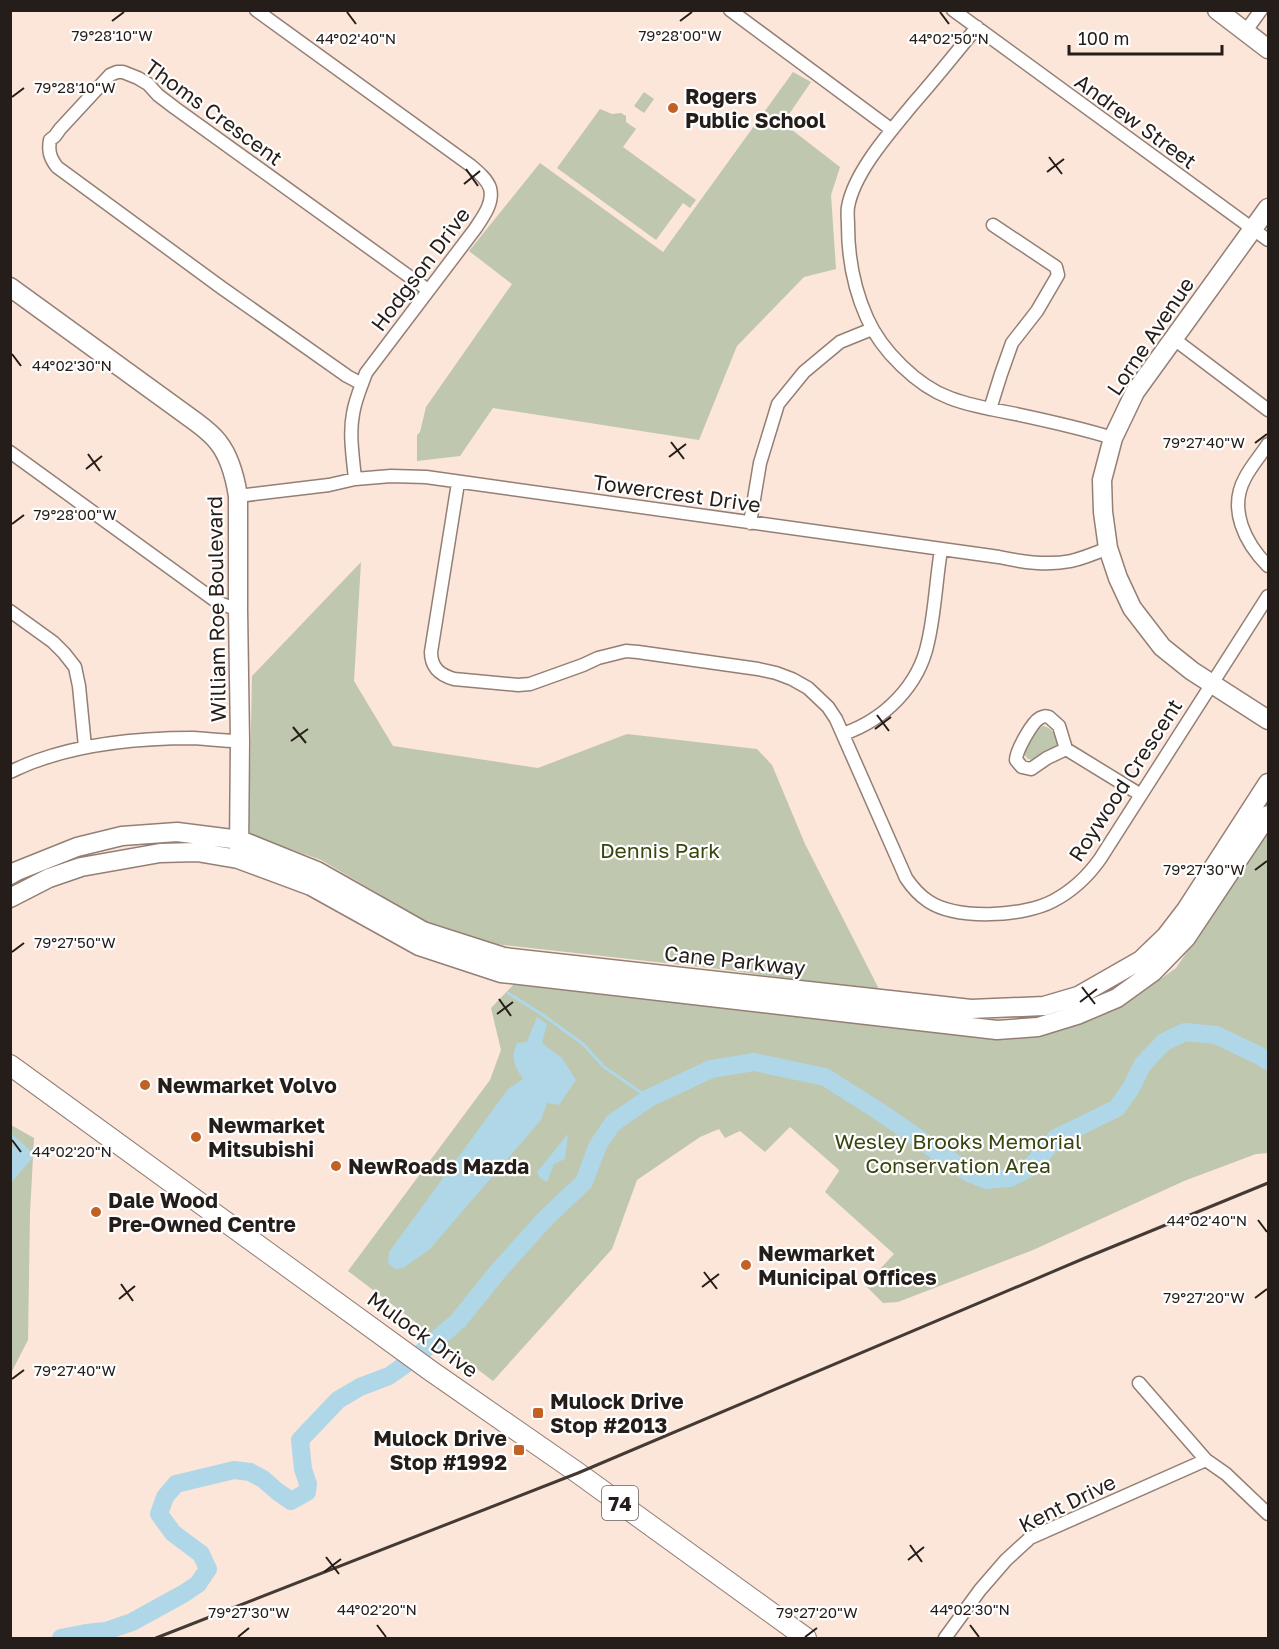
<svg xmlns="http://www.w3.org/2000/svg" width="1279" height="1649" viewBox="0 0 1279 1649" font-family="'Golos Text',sans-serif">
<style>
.green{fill:#bfc7ae}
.water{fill:#afd7e7}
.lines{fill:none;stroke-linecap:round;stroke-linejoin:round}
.stream{stroke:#afd7e7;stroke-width:3}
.river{stroke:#afd7e7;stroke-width:18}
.street-casing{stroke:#947f74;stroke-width:15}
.secondary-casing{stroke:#947f74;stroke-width:21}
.primary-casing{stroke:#947f74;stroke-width:22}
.street{stroke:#fff;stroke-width:12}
.secondary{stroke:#fff;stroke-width:18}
.primary{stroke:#fff;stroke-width:20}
.rail{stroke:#443a35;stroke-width:3}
.ticks{fill:none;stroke:#251d19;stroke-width:2}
.poi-dot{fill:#c26123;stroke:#fff;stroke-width:2}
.labels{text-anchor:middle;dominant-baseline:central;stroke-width:4.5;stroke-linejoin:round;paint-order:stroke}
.shield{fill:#fff;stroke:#66615e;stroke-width:1.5}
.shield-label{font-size:20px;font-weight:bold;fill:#251d19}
.poi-label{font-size:21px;font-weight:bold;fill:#251d19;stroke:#fff;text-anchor:start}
.street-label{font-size:21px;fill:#251d19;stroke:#fff}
.park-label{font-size:21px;fill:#38450e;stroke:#fff}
.ticks-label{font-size:15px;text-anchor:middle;fill:#251d19;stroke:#fff;stroke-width:4.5;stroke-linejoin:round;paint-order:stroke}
</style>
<rect width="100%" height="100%" fill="#fce5d9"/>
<path class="green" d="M793,72l18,10 -28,41 57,44 -9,28 5,74 -32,8 -67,69 -38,94 -206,-32 -33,48 -43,5v-26l3,-3 6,-25 86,-123 -43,-33 71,-88 123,89z
M644,92l10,7 -10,14 -10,-7z
M600,109l12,5 9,-1 5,3v6l10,7 -13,18 73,53 -6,8 -7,-5 -27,37 -99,-72z
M361,562l-7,119 39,65 145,22 89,-34 130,15 15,16 33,79 76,149 -153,-23 -233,-26 -70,-23 -104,-61 -51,-18 -18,-3 -3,-9 3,-154z
M1043,726c9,1 14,10 15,19l-2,3 -23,12 -5,-1 -5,-6c4,-10 10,-23 20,-27z
M1268,833v320l-12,1 -72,27 -151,69 -135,52 -15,1 -18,-18 29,-31 -69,-62 14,-21 -1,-2 -48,-42 -25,25 -25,-21 -15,7 -6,-9 -19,8 -63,43 -25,69 -119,132 -145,-110 142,-191 11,-30 -10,-42 25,-26 452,54 68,1 43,-13 54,-25 43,-31z
M11,1125l23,13 -4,75 -2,127 -17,33z"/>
<path class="water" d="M537,1017l10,7 -5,19 20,15 14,22 -17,25 -12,-2 -6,17 -112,130 -26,18 -8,1 -7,-6 1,-11 119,-163 15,-10c-8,-12 -13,-21 -6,-36l10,-1z
M11,1133l24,22 -24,28v-34l3,-3z
M568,1134l-3,25 -11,5 -7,18 -7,-4 -3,-6z"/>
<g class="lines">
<path class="stream" d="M508,993l35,22 40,29 21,23 45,31"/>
<path class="river" d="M61,1638l25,-5 20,-2 26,-9 51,-28 15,-10 10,-15 -7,-15 -28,-21 -14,-19 6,-17 11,-13 58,-14 16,2 13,7 15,13 13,9 16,-9 1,-8 -5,-15 -3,-29 38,-40 22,-13 29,-11 27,-19 42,-36 41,-51 47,-52 38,-36 14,-37 15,-22 36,-25 62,-29 43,-7 71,15 52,33 92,63 18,7 23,-2 21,-11 25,-29 61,-30 14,-20 12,-24 21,-22 21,-10 31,3 42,20 10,6"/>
<g class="street-casing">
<path id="street" d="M256,10l214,155c7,6 17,14 20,23 4,15 -7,29 -15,41l-109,144c-5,14 -11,27 -13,41 -4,20 0,44 2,65
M730,10l162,120
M953,10l315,230
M977,27c-21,26 -42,52 -64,77 -22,27 -59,68 -65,103 -1,6 0,12 0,18 0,32 6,64 19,93 14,32 50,68 83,80 21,8 44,12 66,16 33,7 65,14 97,24
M1245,32l16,-22
M1174,339l94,71
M362,384l-15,-8 -125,-88 -165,-121c-7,-9 -9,-16 -7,-27l5,-4 5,-7 50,-54 7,-3h6l15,6 10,6 10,11 17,13 253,182
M990,409l11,-35 11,-31 25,-32 21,-36 -2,-8 -63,-42
M1268,444c-7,11 -17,22 -23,34 -17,31 0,65 23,88
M10,452l207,150 21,8
M458,483l-27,169c0,16 9,23 23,27l64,6 12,-1 53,-19 15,-7 28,-7 12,1 120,17 18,4 16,6 16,9 20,19 8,12 70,159c6,9 13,17 22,23 28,19 95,16 125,0 19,-10 35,-25 47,-42l168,-263
M238,496l91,-11 26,-6 36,-3 35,1 573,80c23,5 48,9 72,4 13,-3 25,-8 37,-13
M750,523l10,-60 18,-59 26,-32 36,-30 32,-13
M10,611l43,31 11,11 11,14 4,19 6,61
M843,734c41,-14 76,-48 85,-92 7,-30 8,-62 13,-92
M1066,749l-19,9 -16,11 -9,-2 -6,-7c0,-9 16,-38 24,-42 4,-2 5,-2 9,-1l10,9 7,23 75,46
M10,772c9,-4 17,-8 26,-11 49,-18 106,-23 158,-23 15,1 30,3 46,3
M1139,1383l67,77 20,14 42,40
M945,1638l35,-48 26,-30 24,-22 176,-78"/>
</g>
<g class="secondary-casing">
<path id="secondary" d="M1217,10l51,39
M1268,208l-133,184 -22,46 -11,42 1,32 5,36 10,30 14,30 30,39 30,24 76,49
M10,287l186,135c8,6 16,12 22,20 12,15 17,35 20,54v114l2,131 -1,110
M10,875l7,-4 60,-24 45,-11 55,-4 63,8 77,31 106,60 81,26 467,52 73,-3 34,-10 63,-36 25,-24 20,-26 82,-127
M10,898l39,-20 32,-11 79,-14 37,-1 41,7 73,27 108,60 82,27 496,57 41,-3 39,-12 40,-17 36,-26 33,-34 82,-123"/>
</g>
<g class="primary-casing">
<path id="primary" d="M10,1065l421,306 147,102 228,165"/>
</g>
<use href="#street" class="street"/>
<use href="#secondary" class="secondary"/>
<use href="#primary" class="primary"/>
<path class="rail" d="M156,1638l422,-165 507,-215 183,-75"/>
</g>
<path class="ticks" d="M347,12l9,12M940,12l9,12M112,21l12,-9M680,21l12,-9M12,97l12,-9M1049,157l13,17M466,169l12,17M1047,172l17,-13M464,184l16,-13M12,354l9,12M671,442l13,17M1255,443l12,-9M88,454l12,17M669,457l17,-13M86,469l16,-13M12,524l12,-9M877,715l12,16M293,727l13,16M875,729l16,-12M291,741l17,-12M1255,870l12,-9M12,952l12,-9M1082,987l13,17M499,999l12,17M1080,1002l17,-13M497,1014l16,-12M12,1140l9,12M1258,1220l9,12M704,1272l13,17M121,1284l12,17M702,1287l17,-13M1255,1298l12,-9M119,1299l16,-13M12,1379l12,-9M910,1545l12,17M326,1557l13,17M908,1560l16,-13M324,1572l17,-13M377,1625l9,12M970,1625l9,12M238,1637l11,-9M805,1637l12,-9"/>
<g class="poi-dot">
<circle cx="673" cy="108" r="6"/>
<circle cx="145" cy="1085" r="6"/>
<circle cx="196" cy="1137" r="6"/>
<circle cx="336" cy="1166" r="6"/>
<circle cx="96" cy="1212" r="6"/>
<circle cx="746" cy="1265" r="6"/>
<rect x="532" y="1407" width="12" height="12" rx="3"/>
<rect x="513" y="1444" width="12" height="12" rx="3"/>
</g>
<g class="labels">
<rect class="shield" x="602" y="1486" width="36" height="34" rx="4.5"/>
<g class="shield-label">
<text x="620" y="1503">74</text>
</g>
<g class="poi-label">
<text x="685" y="96">Rogers<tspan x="685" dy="24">Public School</tspan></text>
<text x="157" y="1085">Newmarket Volvo</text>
<text x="208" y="1125">Newmarket<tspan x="208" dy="24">Mitsubishi</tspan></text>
<text x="348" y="1166">NewRoads Mazda</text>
<text x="108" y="1200">Dale Wood<tspan x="108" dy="24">Pre-Owned Centre</tspan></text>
<text x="758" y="1253">Newmarket<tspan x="758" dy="24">Municipal Offices</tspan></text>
<text x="550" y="1401">Mulock Drive<tspan x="550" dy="24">Stop #2013</tspan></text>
<text x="507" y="1438" text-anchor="end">Mulock Drive<tspan x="507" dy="24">Stop #1992</tspan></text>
</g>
<g class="street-label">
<text transform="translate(214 112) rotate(36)">Thoms Crescent</text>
<text transform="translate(1136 121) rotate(36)">Andrew Street</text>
<text transform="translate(420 269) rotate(-53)">Hodgson Drive</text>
<text transform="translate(1150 336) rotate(-56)">Lorne Avenue</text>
<text transform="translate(677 493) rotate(8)">Towercrest Drive</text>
<text transform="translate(216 609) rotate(-91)">William Roe Boulevard</text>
<text transform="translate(1125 780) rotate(-57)">Roywood Crescent</text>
<text transform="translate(735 960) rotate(6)">Cane Parkway</text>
<text transform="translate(423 1334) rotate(36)">Mulock Drive</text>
<text transform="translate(1067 1503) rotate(-26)">Kent Drive</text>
</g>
<g class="park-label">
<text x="660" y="850">Dennis Park</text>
<text x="958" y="1141">Wesley Brooks Memorial<tspan x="958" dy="24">Conservation Area</tspan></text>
</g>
</g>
<g class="ticks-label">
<text x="112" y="41">79°28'10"W</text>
<text x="680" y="41">79°28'00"W</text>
<text x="356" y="44">44°02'40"N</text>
<text x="949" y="44">44°02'50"N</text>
<text x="75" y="93">79°28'10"W</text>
<text x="72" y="371">44°02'30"N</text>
<text x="1204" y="448">79°27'40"W</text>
<text x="75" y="520">79°28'00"W</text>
<text x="1204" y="875">79°27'30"W</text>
<text x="75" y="948">79°27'50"W</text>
<text x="72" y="1157">44°02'20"N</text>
<text x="1207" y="1226">44°02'40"N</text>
<text x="1204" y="1303">79°27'20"W</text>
<text x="75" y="1376">79°27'40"W</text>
<text x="377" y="1615">44°02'20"N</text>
<text x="970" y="1615">44°02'30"N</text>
<text x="249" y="1618">79°27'30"W</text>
<text x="817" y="1618">79°27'20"W</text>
</g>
<rect width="1279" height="1649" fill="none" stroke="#251d19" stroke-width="24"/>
<path d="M1069 45v9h153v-9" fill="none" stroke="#251d19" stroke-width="3"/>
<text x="1078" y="45" font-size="18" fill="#251d19" stroke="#ffffff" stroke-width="4.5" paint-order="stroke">100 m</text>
</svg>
